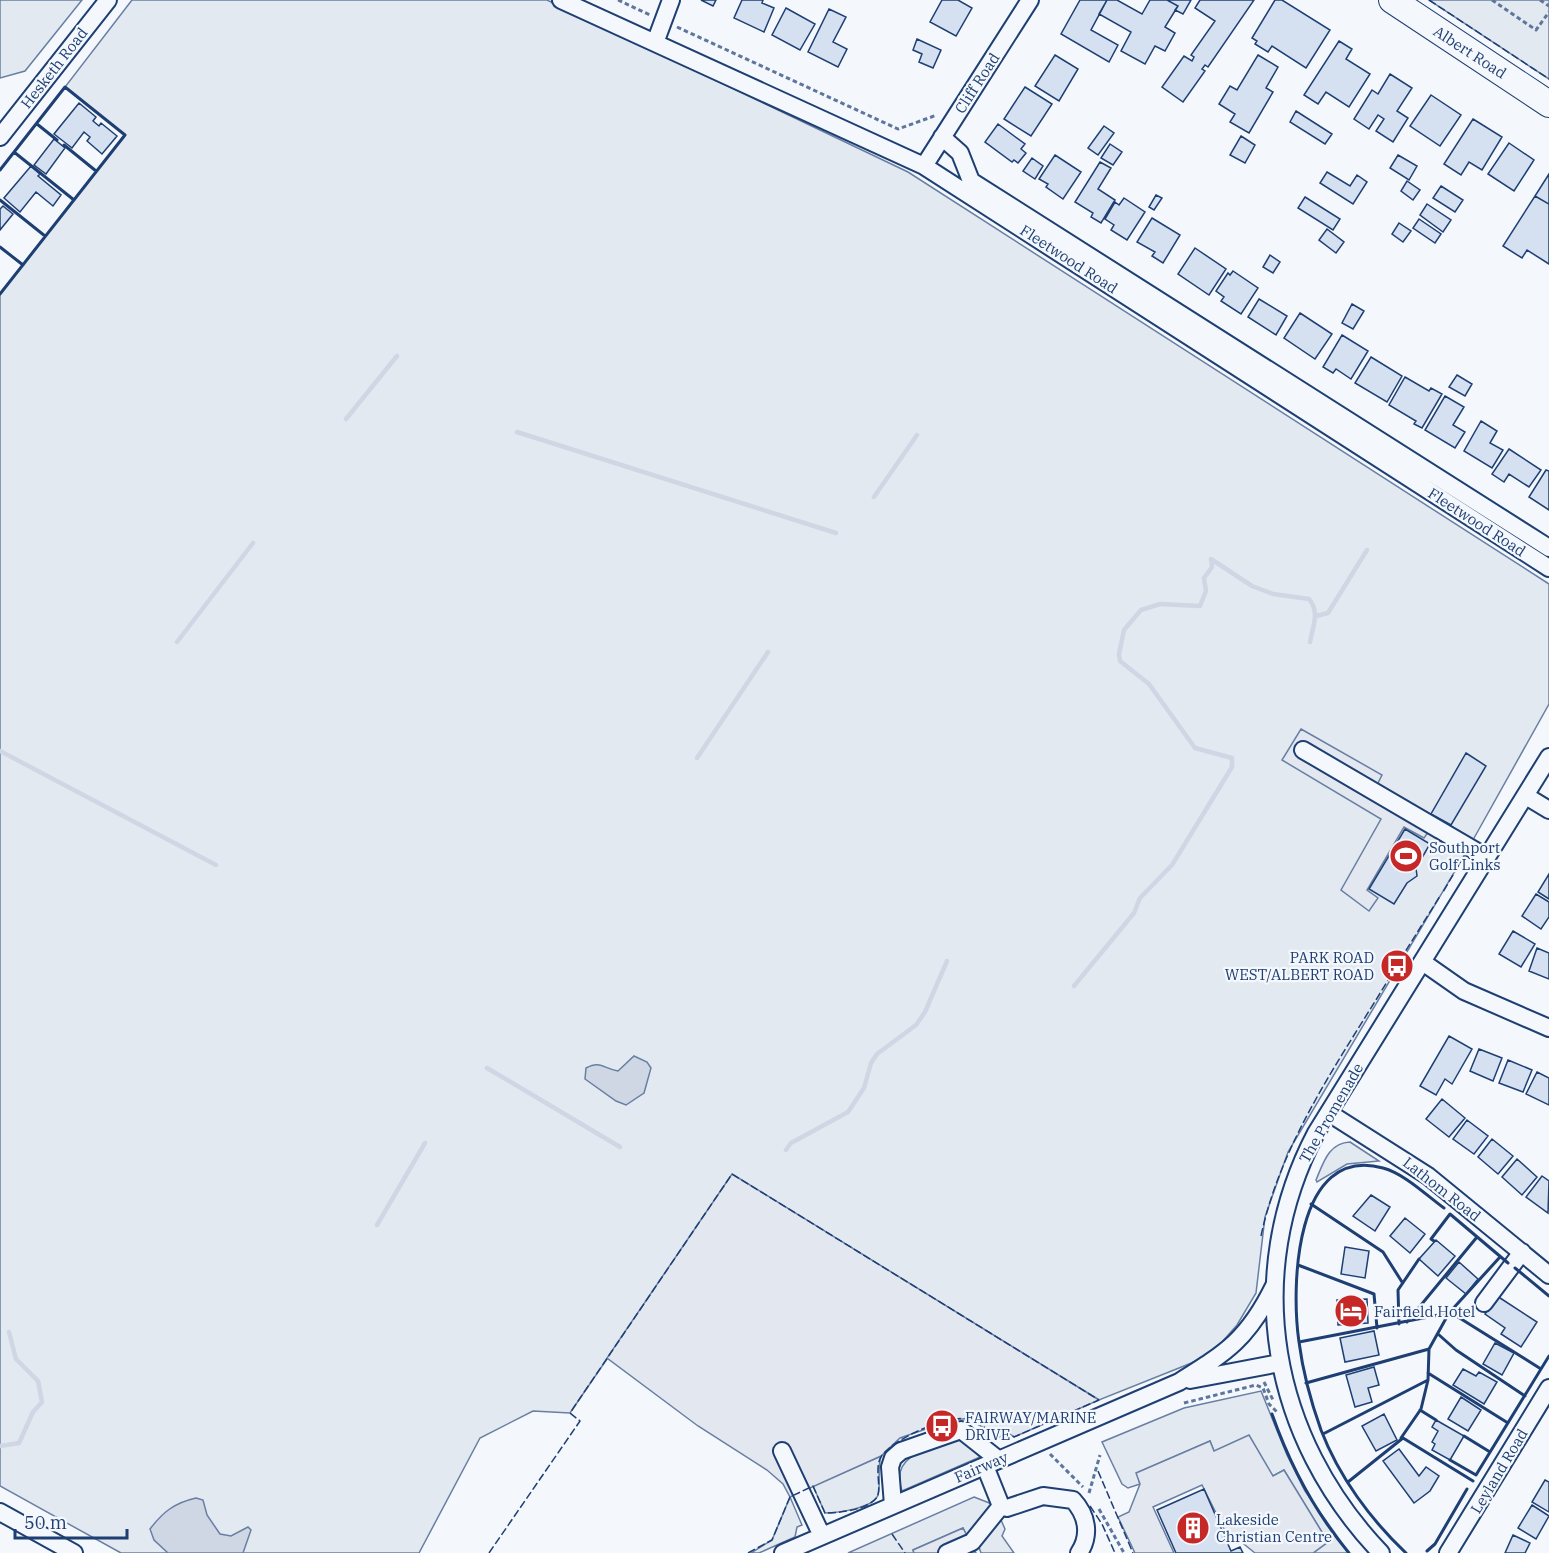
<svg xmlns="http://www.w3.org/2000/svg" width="1549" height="1553" viewBox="0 0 1549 1553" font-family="'IBM Plex Serif',serif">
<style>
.green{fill:#e3e9f0;stroke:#687fa3;stroke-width:1.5}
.parking{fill:#e3e8f0;stroke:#687fa3;stroke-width:1.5}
.water{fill:#cfd7e4;stroke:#687fa3;stroke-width:1.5}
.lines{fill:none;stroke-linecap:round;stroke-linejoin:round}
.stream{stroke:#cfd7e4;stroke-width:4.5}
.building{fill:#d5e0f0;stroke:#1d3f73;stroke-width:1.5}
.minor-casing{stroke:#1d3f73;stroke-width:20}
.highway-casing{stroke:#1d3f73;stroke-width:28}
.path{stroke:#5e769c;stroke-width:3;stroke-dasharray:4.5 3;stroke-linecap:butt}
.minor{stroke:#f4f7fb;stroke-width:16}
.highway{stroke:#f4f7fb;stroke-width:26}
.fence{stroke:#1d3f73;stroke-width:1.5;stroke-dasharray:8 3;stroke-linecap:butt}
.wall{stroke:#1d3f73;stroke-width:3}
.labels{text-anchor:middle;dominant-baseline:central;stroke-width:4.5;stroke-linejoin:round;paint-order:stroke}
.street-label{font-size:15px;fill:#1d3f73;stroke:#f4f7fb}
.poi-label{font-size:15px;fill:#1d3f73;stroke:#f4f7fb;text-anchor:start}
</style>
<rect width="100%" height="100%" fill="#f4f7fb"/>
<path class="green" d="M0,0h82l-57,71 -25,7z
M132,0h415l361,172 641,412v120l-85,152 -176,296 -23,65 -9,76 -19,32 -15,17 -23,18 -100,40 -366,-225 -163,238 -37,-2 -53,27 -61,115h-298l-121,-67v-1192l125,-159 -60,-48z
M1429,0h120v79z
M1350,1142l29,19 -32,3 -30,18 -1,-2c7,-16 12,-37 34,-38z
M1261,1391l26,64 18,36 44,62h-36l15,-11 -44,-72 -11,6 -59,-25 -4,-10 -73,32 3,11 -12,4 -6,-4 -20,-42 82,-34z
M958,1439l10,5 12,13 -78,34c-14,-37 31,-44 56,-52z
M881,1456c-4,14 0,29 -3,39 -4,13 -41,18 -53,18l-12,-27z
M790,1497l12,28 -5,2 -2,10 -36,16h-8l21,-13z
M974,1497l18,7 -4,9 -20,25 -5,-10 -50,22 1,3h-66z
M1001,1520l4,9 -3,7 12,17h-33l-2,-6 14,-23z"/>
<path class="parking" d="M1301,729l81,46 -5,10 59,36 -12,17 -20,-11 -37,63 11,8 -9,13 -28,-21 40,-71 -99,-59z
M732,1174l367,226 -85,37 -4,-3 -11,3 -30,-18h-14l-55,19 -19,18 -91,41 -7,-13 -16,-14 -69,-44 -91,-68z
M1249,1435l24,41 11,-6 44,72 -15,11h-58l-15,-12 -9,2 -29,-58 -49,22 21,46h-39l-17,-36 11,-5 11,-28 -4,-11 74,-32 4,10z
M963,1528l13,25h-62l-1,-3z"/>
<path class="water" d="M634,1056l13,6 4,6 -7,25 -18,12 -10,-4 -31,-22 1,-11c15,-8 18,1 32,3z
M196,1498l7,2 4,15 13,19 11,2 17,-9 3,3 -8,23h-75l-14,-13 -4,-11c13,-17 24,-26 46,-31z"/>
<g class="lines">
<path class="stream" d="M346,419l51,-63
M517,432l319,101
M874,497l43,-62
M1316,616l12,-3 39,-63
M177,642l76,-99
M0,751l216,114
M697,758l71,-106
M1074,986l60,-73 6,-15 32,-33 60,-98v-9l-37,-10 -46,-64 -29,-23 -1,-7 5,-24 17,-20 19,-6 40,2 6,-15 -2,-13 8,-11 -1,-8 41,27 21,8 36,5c11,13 4,27 1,43
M487,1068l133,79
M786,1150l5,-7 57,-31 16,-24 7,-25 6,-9 39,-29 9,-13 22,-51
M377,1225l48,-82
M0,1446l19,-3 14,-31 9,-10 -4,-21 -22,-22 -7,-27"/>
</g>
<path class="building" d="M701,0h15l-3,6z
M742,0h21l-1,3 12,5 -10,24 -30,-14z
M942,0h16l14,8 -16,28 -26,-14z
M1080,0h27l-16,30 27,15 -9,17 -48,-28z
M1107,0h10l25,14 8,-14h17l11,6 -13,21 10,6 -10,18 -10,-5 -10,18 -24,-13 10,-19 -32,-18z
M1167,0h24l-8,14 -8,-4 3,-4z
M1200,0h54l-46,67 -3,-2 -3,4 3,2 -22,31 -21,-15 22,-31 8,5 2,-4 -3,-2 24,-34 -20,-13z
M1275,0h7l48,30 -24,38 -34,-22 -4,6 -13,-8 2,-3 -5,-3z
M786,8l29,16 -15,26 -28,-15z
M829,9l17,8 -13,25 14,7 -9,18 -30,-15z
M917,39l24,11 -8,18 -14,-6 3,-8 -9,-4z
M1339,41l13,8 -6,10 24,15 -21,33 -23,-15 -8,12 -14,-9z
M1055,55l23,14 -19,32 -24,-15z
M1258,55l20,12 -12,21 7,4 -24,41 -19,-11 5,-8 -16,-10 11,-18 7,4z
M1390,74l22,14 -15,23 11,7 -15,24 -17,-11 8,-12 -6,-4 -9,14 -15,-10 18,-29 6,4z
M1025,87l27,17 -21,32 -27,-17z
M1431,95l30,20 -21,31 -30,-20z
M79,103l17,14 -3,4 6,5 2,-3 16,13 -15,18 -15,-13 3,-4 -6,-5 -12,16 -18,-14z
M1296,111l36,23 -7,10 -35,-22z
M1473,119l29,18 -20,33 -13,-8 -8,13 -17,-11z
M998,124l27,20 -4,5 5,4 -8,10 -4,-3 -2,2 -27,-20z
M1104,126l10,7 -16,22 -10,-7z
M1241,136l14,9 -10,18 -15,-8z
M54,139l11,9 -19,26 -12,-9z
M1509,143l25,17 -20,31 -26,-17z
M1110,144l12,8 -9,13 -12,-7z
M1055,155l26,17 -18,27 -17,-12 2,-3 -9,-5z
M1398,155l19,11 -8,14 -19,-12z
M1032,158l11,8 -8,13 -12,-8z
M1100,162l11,6 -13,21 17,11 -14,23 -10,-6 2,-4 -18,-11z
M31,166l9,8 -2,2 23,19 -8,11 -17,-14 -16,20 -16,-14z
M1327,172l23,14 7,-11 10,7 -14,22 -33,-21z
M1549,174v30l-14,-8z
M1407,181l13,9 -7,10 -12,-9z
M1441,186l22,14 -8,12 -22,-14z
M1156,195l6,3 -8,12 -5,-3z
M1535,196l14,8v60l-22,-14 -5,8 -19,-12z
M1305,197l35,22 -7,11 -35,-22z
M1124,198l21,14 -18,28 -16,-10 3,-5 -9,-6 10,-17 4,3z
M1427,204l24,16 -8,12 -23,-17z
M3,206l10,8 -13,16v-21z
M1152,218l28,17 -17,28 -11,-7 3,-4 -18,-10z
M1419,219l22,15 -6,9 -22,-15z
M1399,223l12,8 -8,11 -11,-8z
M1327,229l17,13 -8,11 -17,-13z
M1195,248l31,21 -17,26 -31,-21z
M1270,255l10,7 -7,11 -10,-6z
M1233,271l25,17 -17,26 -20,-13 3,-4 -8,-6 12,-18 2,2z
M1259,299l28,17 -11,19 -28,-18z
M1352,304l12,7 -11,18 -11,-6z
M1300,313l32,21 -17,25 -31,-21z
M1342,335l26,16 -17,28 -15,-10 -3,4 -10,-6z
M1371,357l31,19 -15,26 -32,-19z
M1457,375l15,9 -7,12 -16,-9z
M1405,377l24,14 2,-3 11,6 -20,34 -8,-4 2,-3 -27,-16z
M1445,396l19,11 -11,18 12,7 -10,16 -30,-18z
M1481,421l16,10 -7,12 13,7 -11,18 -28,-17z
M1509,449l32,21 -12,17 -20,-13 -5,8 -12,-8z
M1546,470l3,1v39l-20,-13z
M1466,753l20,13 -35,59 -20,-11z
M1405,829l25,15 -14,24 1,8 -10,7 -13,21 -25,-15z
M1549,874v25l-11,-7z
M1536,894l13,8v15l-8,12 -19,-13z
M1513,931l22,13 -14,23 -22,-13z
M1537,948l12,5v26l-20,-8z
M1449,1036l23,13 -20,35 -7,-5 -9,16 -16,-9z
M1479,1049l23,9 -9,23 -23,-10z
M1508,1060l24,10 -9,22 -24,-9z
M1537,1072l12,6v27l-23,-11z
M1442,1099l23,19 -16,19 -23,-18z
M1467,1120l21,16 -14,18 -21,-15z
M1492,1139l21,17 -15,18 -20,-17z
M1517,1159l20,18 -15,18 -20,-18z
M1542,1176l7,5 -1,32 -22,-16z
M1371,1195l19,12 -15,24 -22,-15z
M1405,1218l20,16 -15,19 -20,-17z
M1436,1240l19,16 -17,20 -19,-17z
M1345,1247l24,4 -4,27 -24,-4z
M1459,1262l19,17 -12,15 -20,-16z
M1497,1296l40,26 -16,25 -20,-13 4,-6 -20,-14z
M1367,1299l1,24 -30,2 -1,-25z
M1374,1331l5,24 -34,7 -5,-24z
M1495,1343l19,10 -12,22 -19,-11z
M1374,1367l5,18 -11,3 4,14 -17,5 -9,-32z
M1463,1369l13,7 3,-4 18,10 -13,22 -31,-19z
M1461,1397l20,13 -13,21 -20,-12z
M1384,1414l13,26 -21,11 -14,-25z
M1436,1420l28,16 -14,24 -18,-10 3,-6 -3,-2 6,-11 -6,-4z
M1399,1449l20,27 7,-9 13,9 -9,15 -16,12 -31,-42z
M1545,1480l4,2v30l-17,-10z
M1204,1489l27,62 9,-4 3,6h-67l-19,-43z
M1532,1505l17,11 -13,23 -18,-11z
M1513,1535l17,8 -5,10h-20z"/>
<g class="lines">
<g class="minor-casing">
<path id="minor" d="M561,0l363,166 625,402
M655,43l16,-43
M0,137l108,-137
M942,137l18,16 11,28 578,367
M924,166l106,-166
M1303,750l183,107
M1526,796l23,14
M1424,963l40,28 85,37
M1329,1113l99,63 121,99
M1484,1303l38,-51
M1190,1380l90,-17
M782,1451l40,85
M893,1505l-3,-38 3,-9 8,-7 60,-21 38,30
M1001,1506l6,2 36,-12 30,4c14,15 18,35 6,53
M0,1512l74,41
M783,1553l396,-171c48,-30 69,-43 95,-96
M947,1553l25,-11 29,-36 -16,-40
M1381,1553c-110,-115 -140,-277 -65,-420l233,-376
M1448,1553l101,-165"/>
</g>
<g class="highway-casing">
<path id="highway" d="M1392,0l157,104"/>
</g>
<path class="path" d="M618,0l32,15
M1492,0l44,30 13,-18
M1540,0l9,6
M677,27l221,102 39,-14
M1264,1382l9,18
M1184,1403l72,-18 7,3 6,16 9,9
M1050,1454l33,33
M1089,1493l11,-38
M1099,1509l25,44"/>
<use href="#minor" class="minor"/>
<use href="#highway" class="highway"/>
<path class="fence" d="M1429,0l120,79
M1436,838l28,18 -21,36
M1400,960l40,-64
M1261,1236c21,-99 84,-183 135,-269
M1098,1471l35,82
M1090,1506l12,18 13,29
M892,1534l13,19
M489,1553l91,-132 -10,-8 162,-239 367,226
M748,1553l24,-13 18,-43 23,-11 12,27c14,0 43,-3 52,-16 5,-8 -3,-29 4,-40 11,-18 66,-42 86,-38 10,1 23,13 32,18l11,-3 4,3 85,-37"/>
<path class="wall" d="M37,124l20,16
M64,145l32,26
M14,152l60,48
M0,170l65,-83 60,48 -125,159
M0,200l45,36
M0,247l23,18
M1311,1204l72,48 19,30
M1434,1241l-3,-2 19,-25 58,49
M1298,1265l76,29 3,34
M1515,1268l34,28
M1450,1312l91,57
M1407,1322l70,-85
M1399,1324l-1,-34 21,-31
M1438,1334l18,16 69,46
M1299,1342l150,-29
M1428,1373l80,50
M1306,1383l123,-34
M1420,1410l16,10
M1272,1414c18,51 42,97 77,139
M1323,1434l105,-54
M1464,1436l26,16
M1401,1438l20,-29 7,-29 1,-31 20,-36 51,-56
M1450,1460l26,15 73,-119
M1348,1482l55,-44 70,43
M1427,1551l8,-7 32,-55
M1406,1553c-35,-33 -67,-76 -85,-123 -10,-28 -18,-57 -22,-88 -8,-54 -5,-198 84,-174 22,6 43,27 61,40"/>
</g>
<defs>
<g id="stadium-disc" transform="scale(1.725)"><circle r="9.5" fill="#c62828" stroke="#f4f7fb"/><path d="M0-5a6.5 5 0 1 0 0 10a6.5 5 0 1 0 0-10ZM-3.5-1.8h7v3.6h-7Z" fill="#fff"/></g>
<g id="bus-disc" transform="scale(1.725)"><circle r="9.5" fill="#c62828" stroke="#f4f7fb"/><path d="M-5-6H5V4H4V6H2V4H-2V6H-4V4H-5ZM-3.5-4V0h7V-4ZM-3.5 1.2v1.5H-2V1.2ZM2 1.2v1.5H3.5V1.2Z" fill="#fff"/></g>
<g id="hotel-disc" transform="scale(1.725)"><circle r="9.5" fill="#c62828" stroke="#f4f7fb"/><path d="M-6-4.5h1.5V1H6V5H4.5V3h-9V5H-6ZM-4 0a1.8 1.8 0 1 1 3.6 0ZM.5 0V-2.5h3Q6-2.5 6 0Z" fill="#fff"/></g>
<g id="building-disc" transform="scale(1.725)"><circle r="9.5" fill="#c62828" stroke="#f4f7fb"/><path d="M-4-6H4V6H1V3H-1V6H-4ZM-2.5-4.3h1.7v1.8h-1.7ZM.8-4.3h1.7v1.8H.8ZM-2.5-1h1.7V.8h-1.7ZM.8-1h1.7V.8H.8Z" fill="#fff"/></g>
</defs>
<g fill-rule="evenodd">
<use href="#stadium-disc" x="1406" y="856"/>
<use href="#bus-disc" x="1397" y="966"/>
<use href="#hotel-disc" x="1351" y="1311"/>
<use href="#bus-disc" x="942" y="1426"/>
<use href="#building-disc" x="1193" y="1528"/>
</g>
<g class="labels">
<g class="street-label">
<text transform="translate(1470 52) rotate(33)">Albert Road</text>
<text transform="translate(54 68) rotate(-52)">Hesketh Road</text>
<text transform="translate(977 83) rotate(-57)">Cliff Road</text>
<text transform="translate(1069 259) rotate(33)">Fleetwood Road</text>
<text transform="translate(1477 522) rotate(33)">Fleetwood Road</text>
<text transform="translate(1331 1113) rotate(-60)">The Promenade</text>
<text transform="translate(1442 1189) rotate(38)">Lathom Road</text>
<text transform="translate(981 1467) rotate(-23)">Fairway</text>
<text transform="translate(1499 1471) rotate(-59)">Leyland Road</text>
</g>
<g class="poi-label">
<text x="1429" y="847">Southport<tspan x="1429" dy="17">Golf Links</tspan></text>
<text x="1374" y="957" text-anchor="end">PARK ROAD<tspan x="1374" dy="17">WEST/ALBERT ROAD</tspan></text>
<text x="1374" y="1311">Fairfield Hotel</text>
<text x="965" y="1417">FAIRWAY/MARINE<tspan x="965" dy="17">DRIVE</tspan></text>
<text x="1216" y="1519">Lakeside<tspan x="1216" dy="17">Christian Centre</tspan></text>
</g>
</g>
<path d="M15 1529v9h112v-9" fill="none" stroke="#1d3f73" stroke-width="3"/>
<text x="24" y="1529" font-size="18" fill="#1d3f73" stroke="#f4f7fb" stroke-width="4.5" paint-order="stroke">50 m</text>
</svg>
